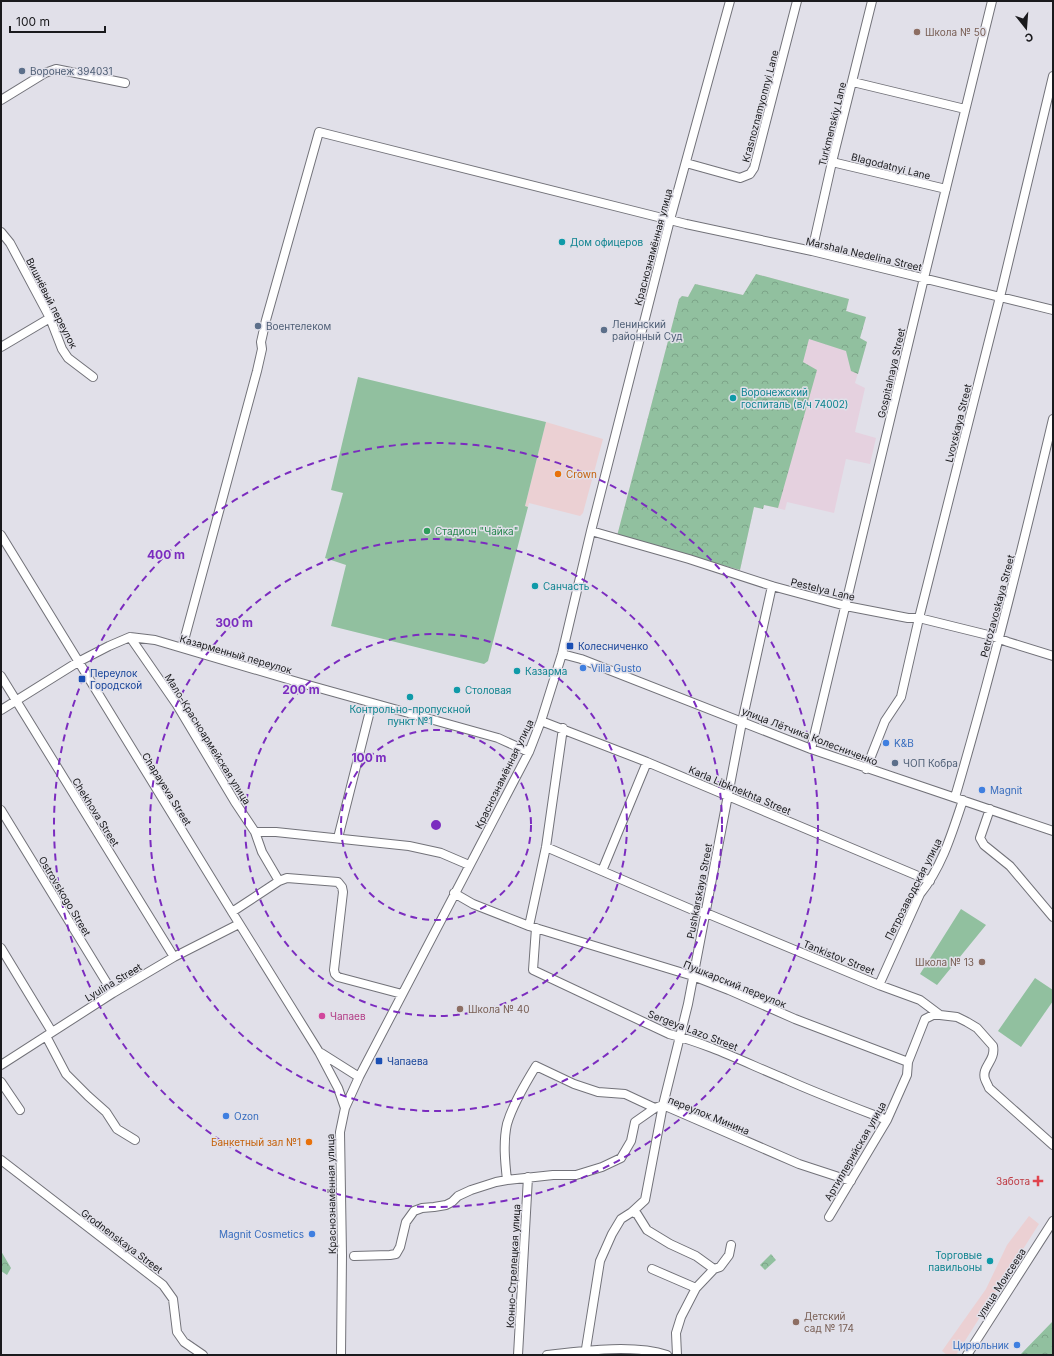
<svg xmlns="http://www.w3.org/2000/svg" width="1054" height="1356" viewBox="0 0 1054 1356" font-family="Inter,sans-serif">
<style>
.commercial{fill:#ebd0d3}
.medical{fill:#e5d1df}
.park{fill:url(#park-crowns)}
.pitch{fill:#91c09f}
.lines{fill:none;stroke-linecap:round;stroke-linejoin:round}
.minor-casing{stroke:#727279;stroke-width:10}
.minor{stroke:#fff;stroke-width:8}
.ring{fill:none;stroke:#7b2cbf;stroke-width:2;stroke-dasharray:7 5}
.education-dot{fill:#8d6e63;stroke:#e1e0e9;stroke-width:1.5}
.service-dot{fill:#5c6f8a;stroke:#e1e0e9;stroke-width:1.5}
.culture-dot{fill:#0f9aa8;stroke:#e1e0e9;stroke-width:1.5}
.food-dot{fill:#e8710a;stroke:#e1e0e9;stroke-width:1.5}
.leisure-dot{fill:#2e9e5b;stroke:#e1e0e9;stroke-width:1.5}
.transit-dot{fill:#1a4fb4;stroke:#e1e0e9;stroke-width:1.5}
.shop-dot{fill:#3f7fe0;stroke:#e1e0e9;stroke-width:1.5}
.hotel-dot{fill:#d1479c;stroke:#e1e0e9;stroke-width:1.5}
.health-dot{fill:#e0444e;stroke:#e1e0e9;stroke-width:1.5}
.labels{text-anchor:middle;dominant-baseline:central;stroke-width:3;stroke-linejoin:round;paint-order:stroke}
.education-label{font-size:10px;fill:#785e54;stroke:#e1e0e9;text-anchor:start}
.service-label{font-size:10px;fill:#4e5e75;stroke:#e1e0e9;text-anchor:start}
.street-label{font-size:10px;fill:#1a1a1d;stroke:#e1e0e9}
.culture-label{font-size:10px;fill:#0d838f;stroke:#e1e0e9;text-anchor:start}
.food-label{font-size:10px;fill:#c56008;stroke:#e1e0e9;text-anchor:start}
.leisure-label{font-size:10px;fill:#27864d;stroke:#e1e0e9;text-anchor:start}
.transit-label{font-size:10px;fill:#164399;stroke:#e1e0e9;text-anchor:start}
.shop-label{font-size:10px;fill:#366cbe;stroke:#e1e0e9;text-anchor:start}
.hotel-label{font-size:10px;fill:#b23c85;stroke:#e1e0e9;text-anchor:start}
.health-label{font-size:10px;fill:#be3a42;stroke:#e1e0e9;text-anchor:end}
.centre{fill:#7b2cbf;stroke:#e1e0e9;stroke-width:2}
.ring-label{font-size:12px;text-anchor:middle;font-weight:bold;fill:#7b2cbf;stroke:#e1e0e9;stroke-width:3;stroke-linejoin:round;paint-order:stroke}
</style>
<defs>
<pattern id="park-crowns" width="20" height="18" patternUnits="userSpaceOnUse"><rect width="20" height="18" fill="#91c09f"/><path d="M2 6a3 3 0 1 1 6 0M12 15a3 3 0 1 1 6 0" fill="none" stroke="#7ca488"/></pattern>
</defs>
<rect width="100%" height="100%" fill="#e1e0e9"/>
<path class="commercial" d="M546,422l57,17 -20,74 -3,3 -51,-13 -1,4 -3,-1z
M1029,1216l10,8 -83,131h-9l-5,-4 44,-62 21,-44z"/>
<path class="medical" d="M756,274l93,25 -3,12 20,6 -6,21 7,4 -12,41 10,5 -10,44 21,6 -6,26 -24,-5 -12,54 -47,-11 -2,8 -21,-5 -1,4 -9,-2 -14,63 -123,-34 62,-237 3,-3 6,1 7,-13 48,11z"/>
<path class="park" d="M756,274l93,25 -3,12 20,6 -6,21 7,4 -9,32 -7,-3 -5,-20 -37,-12 -6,23 14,8 -39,138 -14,-3 -1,4 -9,-2 -14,63 -123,-34 62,-237 3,-3 6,1 7,-13 48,11z
M1,1251l10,17 -4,7 -6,-4z
M771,1254l5,6 -11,10 -5,-5z
M1053,1321v34h-33z"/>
<path class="pitch" d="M358,377l188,45 -21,84 3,1 -40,154 -4,3 -153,-38 15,-61 -21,-7 18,-65 -12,-3z
M961,909l25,16 -49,60 -17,-11z
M1035,978l18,12v11l-32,46 -23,-16z"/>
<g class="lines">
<g class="minor-casing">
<path id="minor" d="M853,82l112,27
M1,100l44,-27 11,-4 69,14
M832,162l114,27
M686,163l54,15 10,-4 4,-6 43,-167
M1,232l9,11 40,75 12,31 6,9 25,19
M812,251l20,-89 40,-161
M1,347l49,-29
M591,531l98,28 83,27 74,20 62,12h11l73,18 16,6 45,14
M1,535l231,377 87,140 19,36 7,20
M130,637l47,68 58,97 20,30
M182,648l75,-277 5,-22 -1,-7 5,-22 53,-188 367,92 126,27 241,59
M562,654l19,5 230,90 242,82
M1,676l173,281
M1,710l77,-48 31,-16 21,-9 25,3 146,43 197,55 31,14
M541,721l106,41 283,119
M811,749l113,-471 68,-277
M866,769l19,-48 16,-24 18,-79 81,-321 53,-221
M955,797c37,-125 68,-251 98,-378
M990,809l-10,29 4,7 26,21 43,51
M1,810l112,183
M338,838l34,-135
M546,847l149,64 11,2 173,72 41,15 20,15 17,2 10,5 10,6 16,18c3,15 -12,21 -8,33 1,3 3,6 4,9l64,57
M602,871l45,-109
M279,881l8,-3 51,4 4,5 1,5 -9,78 1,4 3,3 64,17
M454,893l19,11 56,22 164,50 36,14 66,29 113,43
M232,912l47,-31 -17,-29 -7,-20h21l133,14 32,7 28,12
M529,926l17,-79 17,-119
M536,928l-3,42 136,64c40,10 77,29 116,45 33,15 68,28 102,41
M1,948l51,84
M879,985l41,-91c22,-27 32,-61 43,-94
M46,1036l20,38 22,22 18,16 11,17 18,11
M321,1053l38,24
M1,1065l112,-72 61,-36 65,-33
M1,1082l19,28
M1,1160l162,125 10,14 4,33 7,10 19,13
M507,1180c-2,-18 -4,-38 0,-56 6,-20 18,-40 29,-58l38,18 24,8 27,2 30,14 8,-3 136,59 52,17
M632,1212l5,2 10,16 23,14 26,12 18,13
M829,1217l58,-97 20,-45 1,-13 17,-43 8,-4h7
M354,1256l36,-1 6,-1 4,-7 6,-25 8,-11 8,-3 12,-1 12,-2 6,-3 6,-6 13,-6 25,-8 11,-2 46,-5h23l26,-8 19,-9 10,-17 4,-19 20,-14
M652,1269l44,19
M341,1355l1,-100 -2,-123 5,-24 14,-31 170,-325 12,-31 21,-67 29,-123 80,-315 59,-215
M518,1355l10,-178
M547,1355c35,-4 87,-11 120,0
M585,1355l15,-94 12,-27 9,-15 11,-7 13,-12 18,-95 25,-101 54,-282 30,-136
M677,1355l-1,-22 5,-16 15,-29 18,-19 6,-2 9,-12 2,-10
M967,1355l86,-134"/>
</g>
<use href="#minor" class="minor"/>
</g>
<g class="ring">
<circle cx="436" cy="825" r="95"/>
<circle cx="436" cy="825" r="191"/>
<circle cx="436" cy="825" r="286"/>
<circle cx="436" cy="825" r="382"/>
</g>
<g class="education-dot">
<circle cx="917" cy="32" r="4"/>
<circle cx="982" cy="962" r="4"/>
<circle cx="460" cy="1009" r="4"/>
<circle cx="796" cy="1322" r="4"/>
</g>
<g class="service-dot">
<circle cx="22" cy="71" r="4"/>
<circle cx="258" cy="326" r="4"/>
<circle cx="604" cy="330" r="4"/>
<circle cx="895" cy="763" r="4"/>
</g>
<g class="culture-dot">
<circle cx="562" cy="242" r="4"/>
<circle cx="733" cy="398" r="4"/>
<circle cx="535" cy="586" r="4"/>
<circle cx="517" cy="671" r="4"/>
<circle cx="457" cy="690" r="4"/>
<circle cx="410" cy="697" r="4"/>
<circle cx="990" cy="1261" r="4"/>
</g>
<g class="food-dot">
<circle cx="558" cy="474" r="4"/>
<circle cx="309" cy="1142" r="4"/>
</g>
<circle class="leisure-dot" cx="427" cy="531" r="4"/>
<g class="transit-dot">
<rect x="566" y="642" width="8" height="8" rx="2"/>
<rect x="78" y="675" width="8" height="8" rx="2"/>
<rect x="375" y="1057" width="8" height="8" rx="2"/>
</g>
<g class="shop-dot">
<circle cx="583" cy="668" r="4"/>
<circle cx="886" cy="743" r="4"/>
<circle cx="982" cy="790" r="4"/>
<circle cx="226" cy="1116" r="4"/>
<circle cx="312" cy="1234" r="4"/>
<circle cx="1017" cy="1345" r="4"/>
</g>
<circle class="hotel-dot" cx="322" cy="1016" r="4"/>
<path class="health-dot" d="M1036 1175h4v4h4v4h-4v4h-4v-4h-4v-4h4z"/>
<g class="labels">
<g class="education-label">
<text x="925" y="32">Школа № 50</text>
<text x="974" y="962" text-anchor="end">Школа № 13</text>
<text x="468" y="1009">Школа № 40</text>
<text x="804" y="1316">Детский<tspan x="804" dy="12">сад № 174</tspan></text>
</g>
<g class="service-label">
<text x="30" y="71">Воронеж 394031</text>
<text x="612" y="324">Ленинский<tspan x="612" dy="12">районный Суд</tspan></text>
<text x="266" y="326">Воентелеком</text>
<text x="903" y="763">ЧОП Кобра</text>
</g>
<g class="street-label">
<text transform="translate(760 106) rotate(-75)">Krasnoznamyonnyi Lane</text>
<text transform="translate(832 124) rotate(-76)">Turkmenskiy Lane</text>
<text transform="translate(891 166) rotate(14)">Blagodatnyi Lane</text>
<text transform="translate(653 247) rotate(-75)">Краснознамённая улица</text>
<text transform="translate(864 254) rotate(13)">Marshala Nedelina Street</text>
<text transform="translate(52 303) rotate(63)">Вишнёвый переулок</text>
<text transform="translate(891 373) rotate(-77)">Gospitalnaya Street</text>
<text transform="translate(958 423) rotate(-76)">Lvovskaya Street</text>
<text transform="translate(823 589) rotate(14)">Pestelya Lane</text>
<text transform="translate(997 606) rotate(-75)">Petrozavoskaya Street</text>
<text transform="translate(236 654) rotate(16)">Казарменный переулок</text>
<text transform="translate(810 736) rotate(21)">улица Лётчика Колесниченко</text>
<text transform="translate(208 739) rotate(58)">Мало-Красноармейская улица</text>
<text transform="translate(504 774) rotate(-64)">Краснознамённая улица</text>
<text transform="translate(167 789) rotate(58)">Chapayeva Street</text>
<text transform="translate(740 790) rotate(23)">Karla Libknekhta Street</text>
<text transform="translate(96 812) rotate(58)">Chekhova Street</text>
<text transform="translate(913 889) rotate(-63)">Петрозаводская улица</text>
<text transform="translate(699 891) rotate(-79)">Pushkarskaya Street</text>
<text transform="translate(65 896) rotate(59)">Ostrovskogo Street</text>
<text transform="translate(839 957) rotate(22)">Tankistov Street</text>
<text transform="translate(113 982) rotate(-31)">Lyulina Street</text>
<text transform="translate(735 984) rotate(22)">Пушкарский переулок</text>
<text transform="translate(693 1030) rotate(21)">Sergeya Lazo Street</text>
<text transform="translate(709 1115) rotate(22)">переулок Минина</text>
<text transform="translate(855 1151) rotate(-60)">Артиллерийская улица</text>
<text transform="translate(331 1194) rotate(-91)">Краснознамённая улица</text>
<text transform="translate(122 1241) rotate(37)">Grodnenskaya Street</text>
<text transform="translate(513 1266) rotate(-87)">Конно-Стрелецкая улица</text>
<text transform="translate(1001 1283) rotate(-57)">улица Моисеева</text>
</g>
<g class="culture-label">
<text x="570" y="242">Дом офицеров</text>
<text x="741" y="392">Воронежский<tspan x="741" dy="12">госпиталь (в/ч 74002)</tspan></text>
<text x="543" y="586">Санчасть</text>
<text x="525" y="671">Казарма</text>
<text x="465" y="690">Столовая</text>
<text x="410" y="709" text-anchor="middle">Контрольно-пропускной<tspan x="410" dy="12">пункт №1</tspan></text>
<text x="982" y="1255" text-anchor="end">Торговые<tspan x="982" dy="12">павильоны</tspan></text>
</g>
<g class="food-label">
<text x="566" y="474">Crown</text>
<text x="301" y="1142" text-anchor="end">Банкетный зал №1</text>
</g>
<g class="leisure-label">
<text x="435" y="531">Стадион "Чайка"</text>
</g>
<g class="transit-label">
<text x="578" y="646">Колесниченко</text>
<text x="90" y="673">Переулок<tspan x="90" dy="12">Городской</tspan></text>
<text x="387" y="1061">Чапаева</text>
</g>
<g class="shop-label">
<text x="591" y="668">Villa Gusto</text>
<text x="894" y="743">K&amp;B</text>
<text x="990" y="790">Magnit</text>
<text x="234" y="1116">Ozon</text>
<text x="304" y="1234" text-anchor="end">Magnit Cosmetics</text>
<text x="1009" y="1345" text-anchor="end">Цирюльник</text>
</g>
<g class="hotel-label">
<text x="330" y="1016">Чапаев</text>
</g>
<g class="health-label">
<text x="1030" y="1181">Забота</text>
</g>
</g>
<circle cx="436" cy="825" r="6" class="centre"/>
<g class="ring-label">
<text x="166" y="559">400 m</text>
<text x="234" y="627">300 m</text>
<text x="301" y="694">200 m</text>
<text x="369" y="762">100 m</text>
</g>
<rect width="1054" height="1356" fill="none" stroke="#1a1a1d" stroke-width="4"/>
<g transform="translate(1026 28) rotate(163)" stroke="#e1e0e9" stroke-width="3" paint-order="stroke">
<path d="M0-3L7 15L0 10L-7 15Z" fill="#1a1a1d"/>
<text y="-6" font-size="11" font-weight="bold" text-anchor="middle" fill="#1a1a1d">С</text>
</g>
<path d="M10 26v6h95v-6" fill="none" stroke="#1a1a1d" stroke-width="2"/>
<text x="16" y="26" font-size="12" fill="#1a1a1d" stroke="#e1e0e9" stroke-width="3" paint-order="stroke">100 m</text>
</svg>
